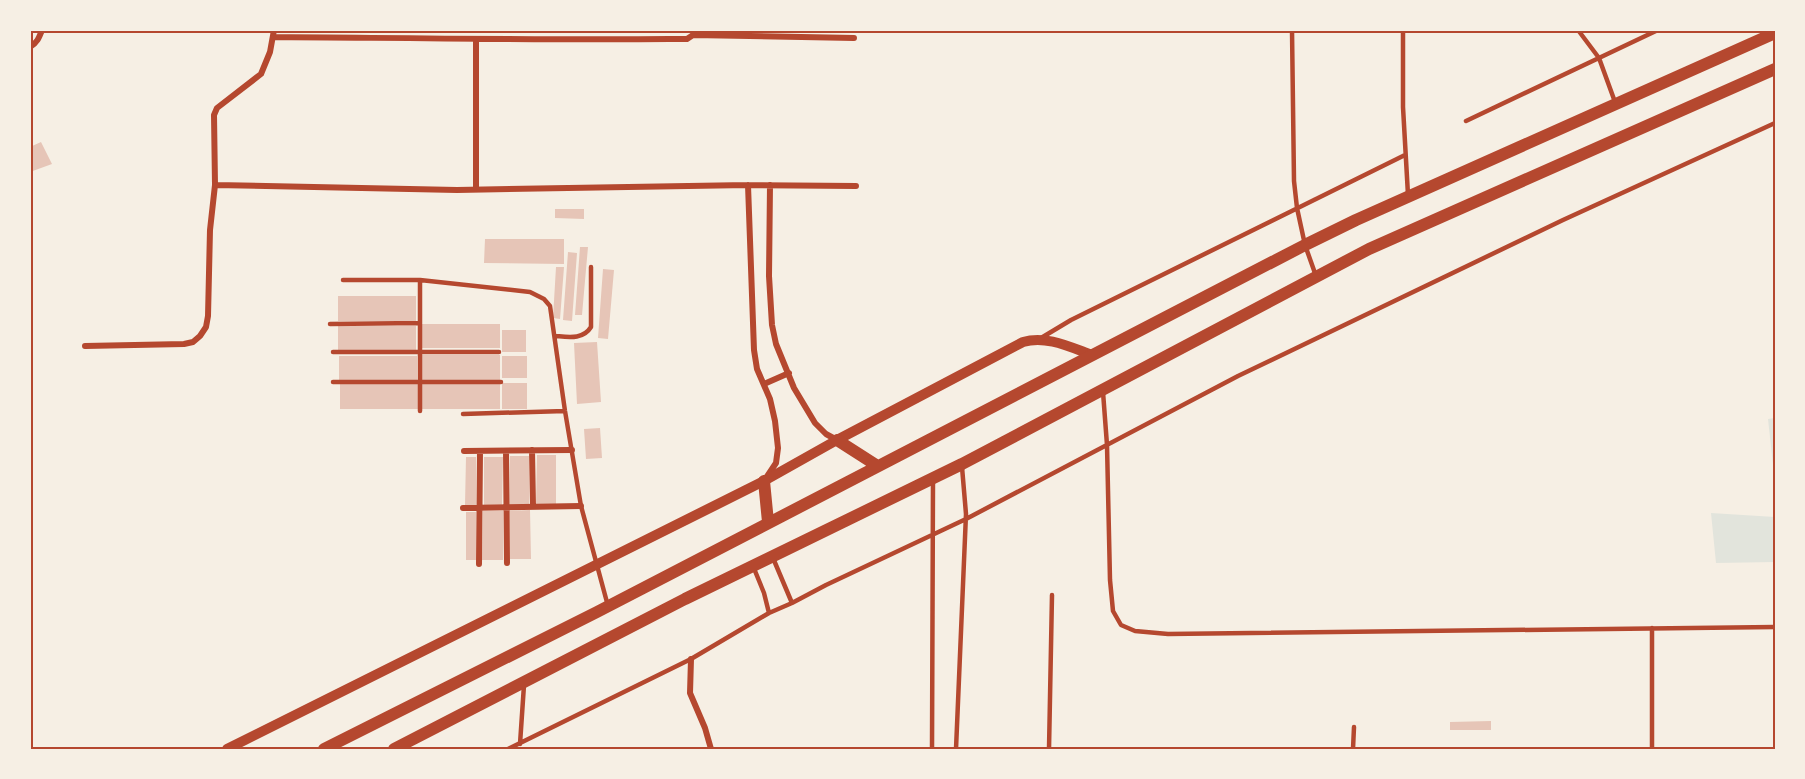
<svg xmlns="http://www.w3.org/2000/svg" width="1805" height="779" viewBox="0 0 1805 779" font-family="'Archivo Narrow',sans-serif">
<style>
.green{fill:#e2e4dc}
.building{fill:#e6c5b7}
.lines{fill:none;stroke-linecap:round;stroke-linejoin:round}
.service{stroke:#b5482f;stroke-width:4.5}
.minor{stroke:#b5482f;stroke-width:6}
.tertiary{stroke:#b5482f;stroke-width:10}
.secondary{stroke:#b5482f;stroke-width:12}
.neatline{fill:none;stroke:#b5482f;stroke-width:2}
</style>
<rect width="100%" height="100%" fill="#f6efe4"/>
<path class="green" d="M1775,418v65l-7,-64z
M1711,513l64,4v45l-59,1z"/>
<path class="building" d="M41,142l11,22 -22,8v-25z
M555,209h29v10l-29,-1z
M485,239h79v25l-80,-1z
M580,247h8l-6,68h-7z
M568,252l9,1 -5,68 -9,-1z
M556,267h8l-4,52 -7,-1z
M603,269l11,1 -6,69 -10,-1z
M338,296h78v25h-78z
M422,324h78v24h-78z
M338,326h78v25h-78z
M502,330h24v22h-24z
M597,342l4,60 -24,2 -3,-61z
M422,355h78v25h-78z
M339,356h78v25h-78z
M502,356h25v22h-25z
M502,383h25v26h-25z
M340,384h78v25h-78z
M422,384h78v25h-78z
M600,428l2,30 -16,1 -2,-30z
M537,455h19v50h-20z
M510,456h19v49h-20z
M466,457h10v48h-11z
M484,457h19l-1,49h-18z
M530,510l1,49h-21l-1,-48z
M483,511h20v49h-21z
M466,512h10v48h-10z
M1491,721v9h-41v-8z"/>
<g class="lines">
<path class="service" d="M1292,30l2,151 3,27 8,37 11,31
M1403,30v77l5,88
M1578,30l21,28 16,44
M1466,121l192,-91
M343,280h77l110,12 14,7 6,7 15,105 16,95 27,100
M330,324l90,-1
M555,336c13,1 28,4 36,-9v-60
M1041,338l30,-18 334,-165
M333,352h166
M333,382h168
M1103,392l4,53 3,135 3,31 8,14 14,6 33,3 607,-7
M420,411v-131
M463,414l102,-3
M773,558l19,45 34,-18 140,-66 272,-143 325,-156 212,-97
M769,613l23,-10
M520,744l4,-59
M508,749l183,-90 78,-46 -5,-20 -11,-27
M932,749l1,-270
M956,749l10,-235 -4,-47
M1049,749l3,-154
M1353,749l1,-22
M1652,749v-121"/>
<path class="minor" d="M693,35l161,3
M273,37c132,1 264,3 396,2h18l6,-4 1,-5
M476,40v149
M30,47c7,-4 9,-9 12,-17
M215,185l242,5 291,-5 108,1
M748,185l6,165 3,19 13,30 5,22 3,27 -2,15 -10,15
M770,185l-1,91 3,49 4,19 18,44 21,35 11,11 11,6
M85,346l99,-2 9,-2 7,-6 6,-9 2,-11 2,-86 5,-45 -1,-70 3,-7 44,-34 9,-22 4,-22
M764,384l25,-11
M532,450l1,57
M464,451l108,-1
M506,451l1,112
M463,508l118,-2
M479,564l1,-113
M691,659l-1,34 15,35 6,21"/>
<path class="tertiary" d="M227,749l537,-268 73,-41 186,-98c23,-7 47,5 69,13"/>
<path class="secondary" d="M837,440l39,25
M764,481l4,41
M324,749l273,-137 708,-367 51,-25 419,-187
M394,749l291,-150 277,-135 407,-215 406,-180"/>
</g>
<rect width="1805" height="779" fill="none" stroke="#f6efe4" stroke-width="63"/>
<rect x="32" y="32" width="1742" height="716" class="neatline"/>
</svg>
